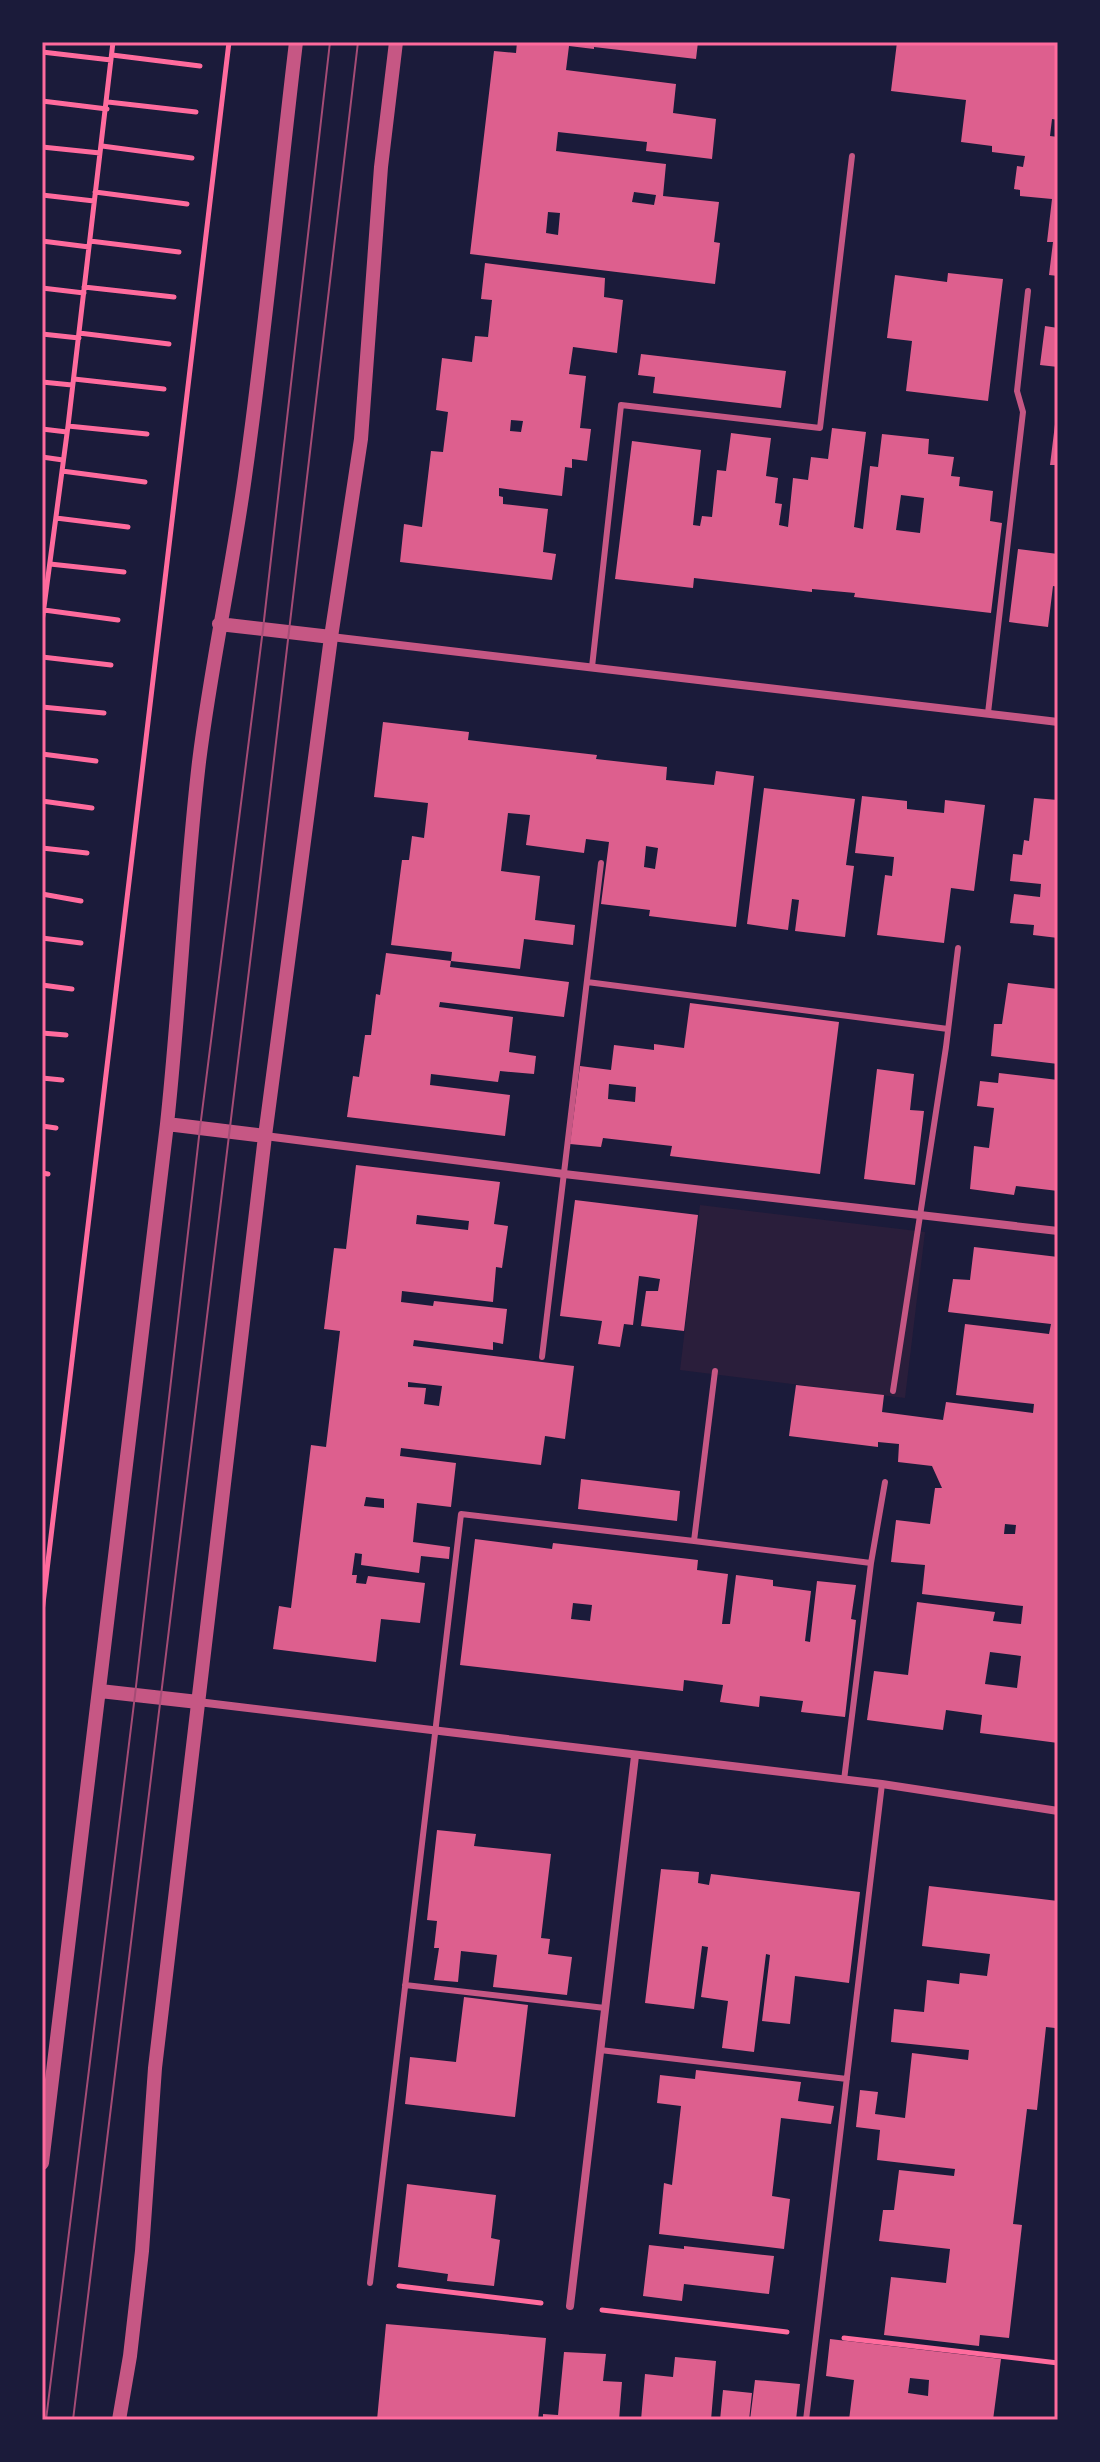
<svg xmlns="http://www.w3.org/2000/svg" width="1100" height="2462" viewBox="0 0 1100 2462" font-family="Barlow,sans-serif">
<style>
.green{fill:#2a1e3b}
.building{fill:#dd5f8e;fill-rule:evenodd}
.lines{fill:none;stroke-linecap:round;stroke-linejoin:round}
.path{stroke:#ff6b9d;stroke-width:5}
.service{stroke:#c65784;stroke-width:6}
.minor{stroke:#c65784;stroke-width:8}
.tertiary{stroke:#c65784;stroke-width:14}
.tram{stroke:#a44b75;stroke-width:2}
.neatline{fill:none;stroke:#ff6b9d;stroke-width:3}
</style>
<rect width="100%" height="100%" fill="#1b1b3a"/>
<path class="green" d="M700,1205l225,27 -20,166 -225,-28z"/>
<path class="building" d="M517,42h181l-2,17 -102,-12v2l-25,-3 -3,24 110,14 -3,29 43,6 -4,40 -66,-8 1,-9 -89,-10 -2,19 110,13 -3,32 56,6 -5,40 6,1 -5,41 -245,-30 24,-203 22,2zM634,192l22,3 -2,10 -22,-3zM548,212l12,1 -2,22 -12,-2z
M897,42h161v78l-6,-1 -2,17 8,1v139l-9,-1 4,-33h-6l5,-43 -32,-3v-6l-6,-1 3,-23 6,1 2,-11 -33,-4v-6l-31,-4 5,-42 -75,-9z
M485,263l120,15 -1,19 19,3 -6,53 -44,-6 -4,27 17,2 -6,52 11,1 -4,32 -15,-2v9l-7,-1 -3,29 -63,-8v8l4,1v7l45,5 -5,43 13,2 -4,26 -152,-18 4,-38 18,3 9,-76 12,1 5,-40 -12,-2 6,-52 30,4 3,-26 13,1 4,-37 -11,-1zM511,420l12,1 -2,11 -11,-1z
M948,273l55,6 -15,122 -82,-10 6,-50 -25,-3 8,-63 52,7z
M1045,326l13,2v39l-18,-2z
M641,354l145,17 -5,37 -128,-15 2,-16 -17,-2z
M1056,416h2v49h-8z
M832,428l34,4 -12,95 9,2 7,-63 8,1 4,-33 47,5 -1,15 26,3 -3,19 9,1 -1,9 34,5 -3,30 12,2 -11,90 -137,-16 1,-4 -43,-4v3l-118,-14 -1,10 -78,-9 17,-138 69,9 -8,75 7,1 2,-10 10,1 5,-47 9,1 5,-38 40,5 -5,38 12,2 -3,25 7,1 -3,21 9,2 5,-49 15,2 3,-23 17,2zM901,495l23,3 -4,35 -24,-3z
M1018,549l40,5v33l-5,-1 -5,41 -39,-5z
M383,722l86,10 -1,8 129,15 -1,4 71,8 -1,13 48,5 2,-14 38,5 -18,151 -87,-11 1,-6 -49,-6 8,-62 -23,-3 -2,14 -58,-8 4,-30 -22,-2 -7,58 39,5 -5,44 40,5 -2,20 -49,-6 -4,30 -69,-8 1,-9 -61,-7 11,-85h7l3,-24 12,2 4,-35 -54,-6zM646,846l12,2 -3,21 -11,-2z
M764,788l91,11 -9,66 8,1 -9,71 -50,-6 4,-31 -7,-1 -4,31 -41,-6z
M862,796l45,5v8l37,4 1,-13 40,5 -11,86 -23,-3 -7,55 -67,-8 8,-60 7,1 2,-19 -39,-4z
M1034,798l24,2v138l-25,-3 1,-10 -24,-2 4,-29 26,3 1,-13 -31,-3 3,-27 9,1 2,-15 5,1z
M386,953l65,8 -1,6 119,15 -5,35 -124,-15 -1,5 74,10 -4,35 27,4 -2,18 -34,-3 -2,11 -67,-8 -1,11 80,10 -5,41 -158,-19 6,-41 6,1 6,-42h6l5,-41 4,1z
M1008,983l50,6v75l-67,-8 3,-32h8z
M690,1003l149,19 -19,152 -150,-18 2,-10 -69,-8 -2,9 -31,-3 10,-78 31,4 3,-25 40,5v-6l30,4zM609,1084l27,3 -1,15 -27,-3z
M877,1069l37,5 -4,36 14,1 -9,74 -51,-6z
M999,1073l59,7v111l-42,-5 -2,9 -44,-6 4,-43 15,2 5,-40 -17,-2 3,-25 18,2z
M356,1165l144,17 -6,42 14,2 -6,42 -6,-1 -3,35 -91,-11 -1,11 32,4 1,-5 73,8 -4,35 -10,-2v8l-79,-10 -1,6 161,20 -9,73 -20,-3 -4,29 -140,-17 -1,8 56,7 -5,44 -34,-4 -4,39 37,5 -1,12 -28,-3 -2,17 -58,-8 1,-11 -7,-1 -3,22h5l-1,8 10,1 2,-8 57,7 -5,40 -39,-4 -5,43 -103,-13 6,-43 12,2 20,-163 15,2 14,-116 -16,-2 10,-81 12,1zM417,1215l52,6 -1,9 -52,-6zM408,1382l34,4 -3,20 -15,-2 2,-16 -18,-1zM366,1497l18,2v9l-20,-2z
M575,1200l123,15 -14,116 -43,-5 5,-35h12l2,-12 -13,-2 -8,-1 -6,49 -9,-1 -4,23 -22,-3 4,-23 -42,-5z
M974,1247l84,10v486l-78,-10 2,-18 -36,-5 -3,20 -76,-10 7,-49 34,4 9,-73 78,10 -2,9 28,3 2,-18 -101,-12 3,-29 -34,-3 5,-42 34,4 5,-36h7l-10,-22 -34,-4 1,-18 -21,-2v5l-89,-11 7,-51 88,10 -2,17 61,8 3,-18 87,11 1,-9 -78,-9 9,-71 84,10 2,-10 -103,-12 5,-33 17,1zM1005,1524l11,1 -1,9h-11zM990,1652l31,4 -4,32 -32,-4z
M581,1479l99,12 -3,30 -99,-12z
M475,1539l77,10 1,-6 145,17 -1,10 31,4 -6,50h8l6,-49 37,5v6l38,5 -6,50 5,1 7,-61 39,4 -5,34 5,1 -11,97 -44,-5 2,-11 -43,-5 -1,11 -39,-5 3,-17 -39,-5 -1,11 -223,-26zM573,1603l19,2 -2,16 -19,-2z
M437,1830l39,4 -2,12 77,8 -10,84 9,1 -2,15 24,3 -5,38 -74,-8 4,-32 -36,-4 -3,31 -24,-2 5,-32h-5l3,-27 -10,-1z
M661,1869l38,3 -1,11 11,2 2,-11 149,18 -11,91 -54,-7 -5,48 -28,-3 8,-66 -4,-1 -12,98 -32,-4 6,-47 -27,-4 7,-50 -6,-1 -8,63 -49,-6z
M929,1886l129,15v101l-3,26 -9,-1 -9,83 -10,-1 -14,115 9,1 -13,113 -29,-3 -1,11 -95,-11 7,-58 55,6 4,-34 -71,-8 4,-31h11l5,-40 55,6 1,-7 -78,-9 3,-30 -24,-3 4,-37 18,2 -3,22 30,4 7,-65 56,7 1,-10 -78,-8 3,-33 30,3 3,-32 32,4 1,-11 27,3 3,-22 -68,-8z
M464,1997l64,8 -13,112 -110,-13 5,-47 46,5z
M696,2070l105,12 -3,19 36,5 -3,18 -50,-6 -9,78 18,3 -6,50 -125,-15 5,-51 8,2 9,-79 -24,-3 3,-28 35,4z
M407,2184l89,11 -5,43 9,2 -6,46 -47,-5 1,-7 -50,-7z
M649,2245l35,4v-3l90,10 -5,38 -85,-10 -2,17 -39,-5z
M386,2324l160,14 -8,82h-161z
M830,2339l171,20 -8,61h-144l5,-40 -28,-4zM910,2378l19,2 -1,16 -20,-3z
M564,2352l42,2 -3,27 19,1 -3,38h-76v-6l15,1z
M675,2357l41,4 -5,59h-70l4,-46 28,3z
M755,2380l45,4 -4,36h-46z
M723,2390l29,3 -3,27h-29z"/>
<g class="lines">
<path class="path" d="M42,52l69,8
M112,55l88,11
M42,101l65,8
M108,102l88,10
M102,146l90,12
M42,147l58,6
M95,192l92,12
M42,195l52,6
M42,241l47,6
M90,241l89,11
M84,287l90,10
M42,288l42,5
M79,333l90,11
M42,334l37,4
M74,379l90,10
M42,382l30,3
M68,426l79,8
M42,429l25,3
M42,457l21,3
M62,471l83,11
M56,518l72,9
M50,564l74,8
M44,610l74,10
M42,622l26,-196 45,-384
M42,657l69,8
M42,707l62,6
M42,754l54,7
M42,801l50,7
M42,848l45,5
M42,894l39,7
M42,938l39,5
M42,985l30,4
M42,1033l24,2
M42,1078l20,2
M42,1126l14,2
M42,1173l6,1
M42,1612l187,-1570
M399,2286l142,17
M602,2310l185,22
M844,2338l214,25"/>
<path class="service" d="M592,667l29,-262 199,23 32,-272
M988,713l35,-301 -6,-21 11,-100
M587,982l361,47
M542,1357l59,-494
M893,1391l53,-344 12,-99
M694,1541l177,22
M844,1780l27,-217 14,-81
M405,1985l200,23
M600,2050l247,29
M370,2283l91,-769 233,27 21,-170
M806,2420l76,-636"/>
<path class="minor" d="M331,637l727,85
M265,1136l299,38 494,57
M198,1702l684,82 176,27
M570,2306l65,-550"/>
<path class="tertiary" d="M219,624l112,13
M167,1124l98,12
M100,1691l98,11
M42,2163l125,-1039c13,-121 18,-242 32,-362 12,-98 34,-195 47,-293 20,-142 33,-285 50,-427
M119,2420l11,-64 12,-105 13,-183 110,-932 66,-499 30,-198 20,-272 15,-125"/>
<path class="tram" d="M46,2420l89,-725 65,-567 63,-499 67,-587
M73,2420c99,-792 193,-1585 285,-2378"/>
</g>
<rect width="1100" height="2462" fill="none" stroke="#1b1b3a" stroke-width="88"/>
<rect x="44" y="44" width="1012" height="2374" class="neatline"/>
</svg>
